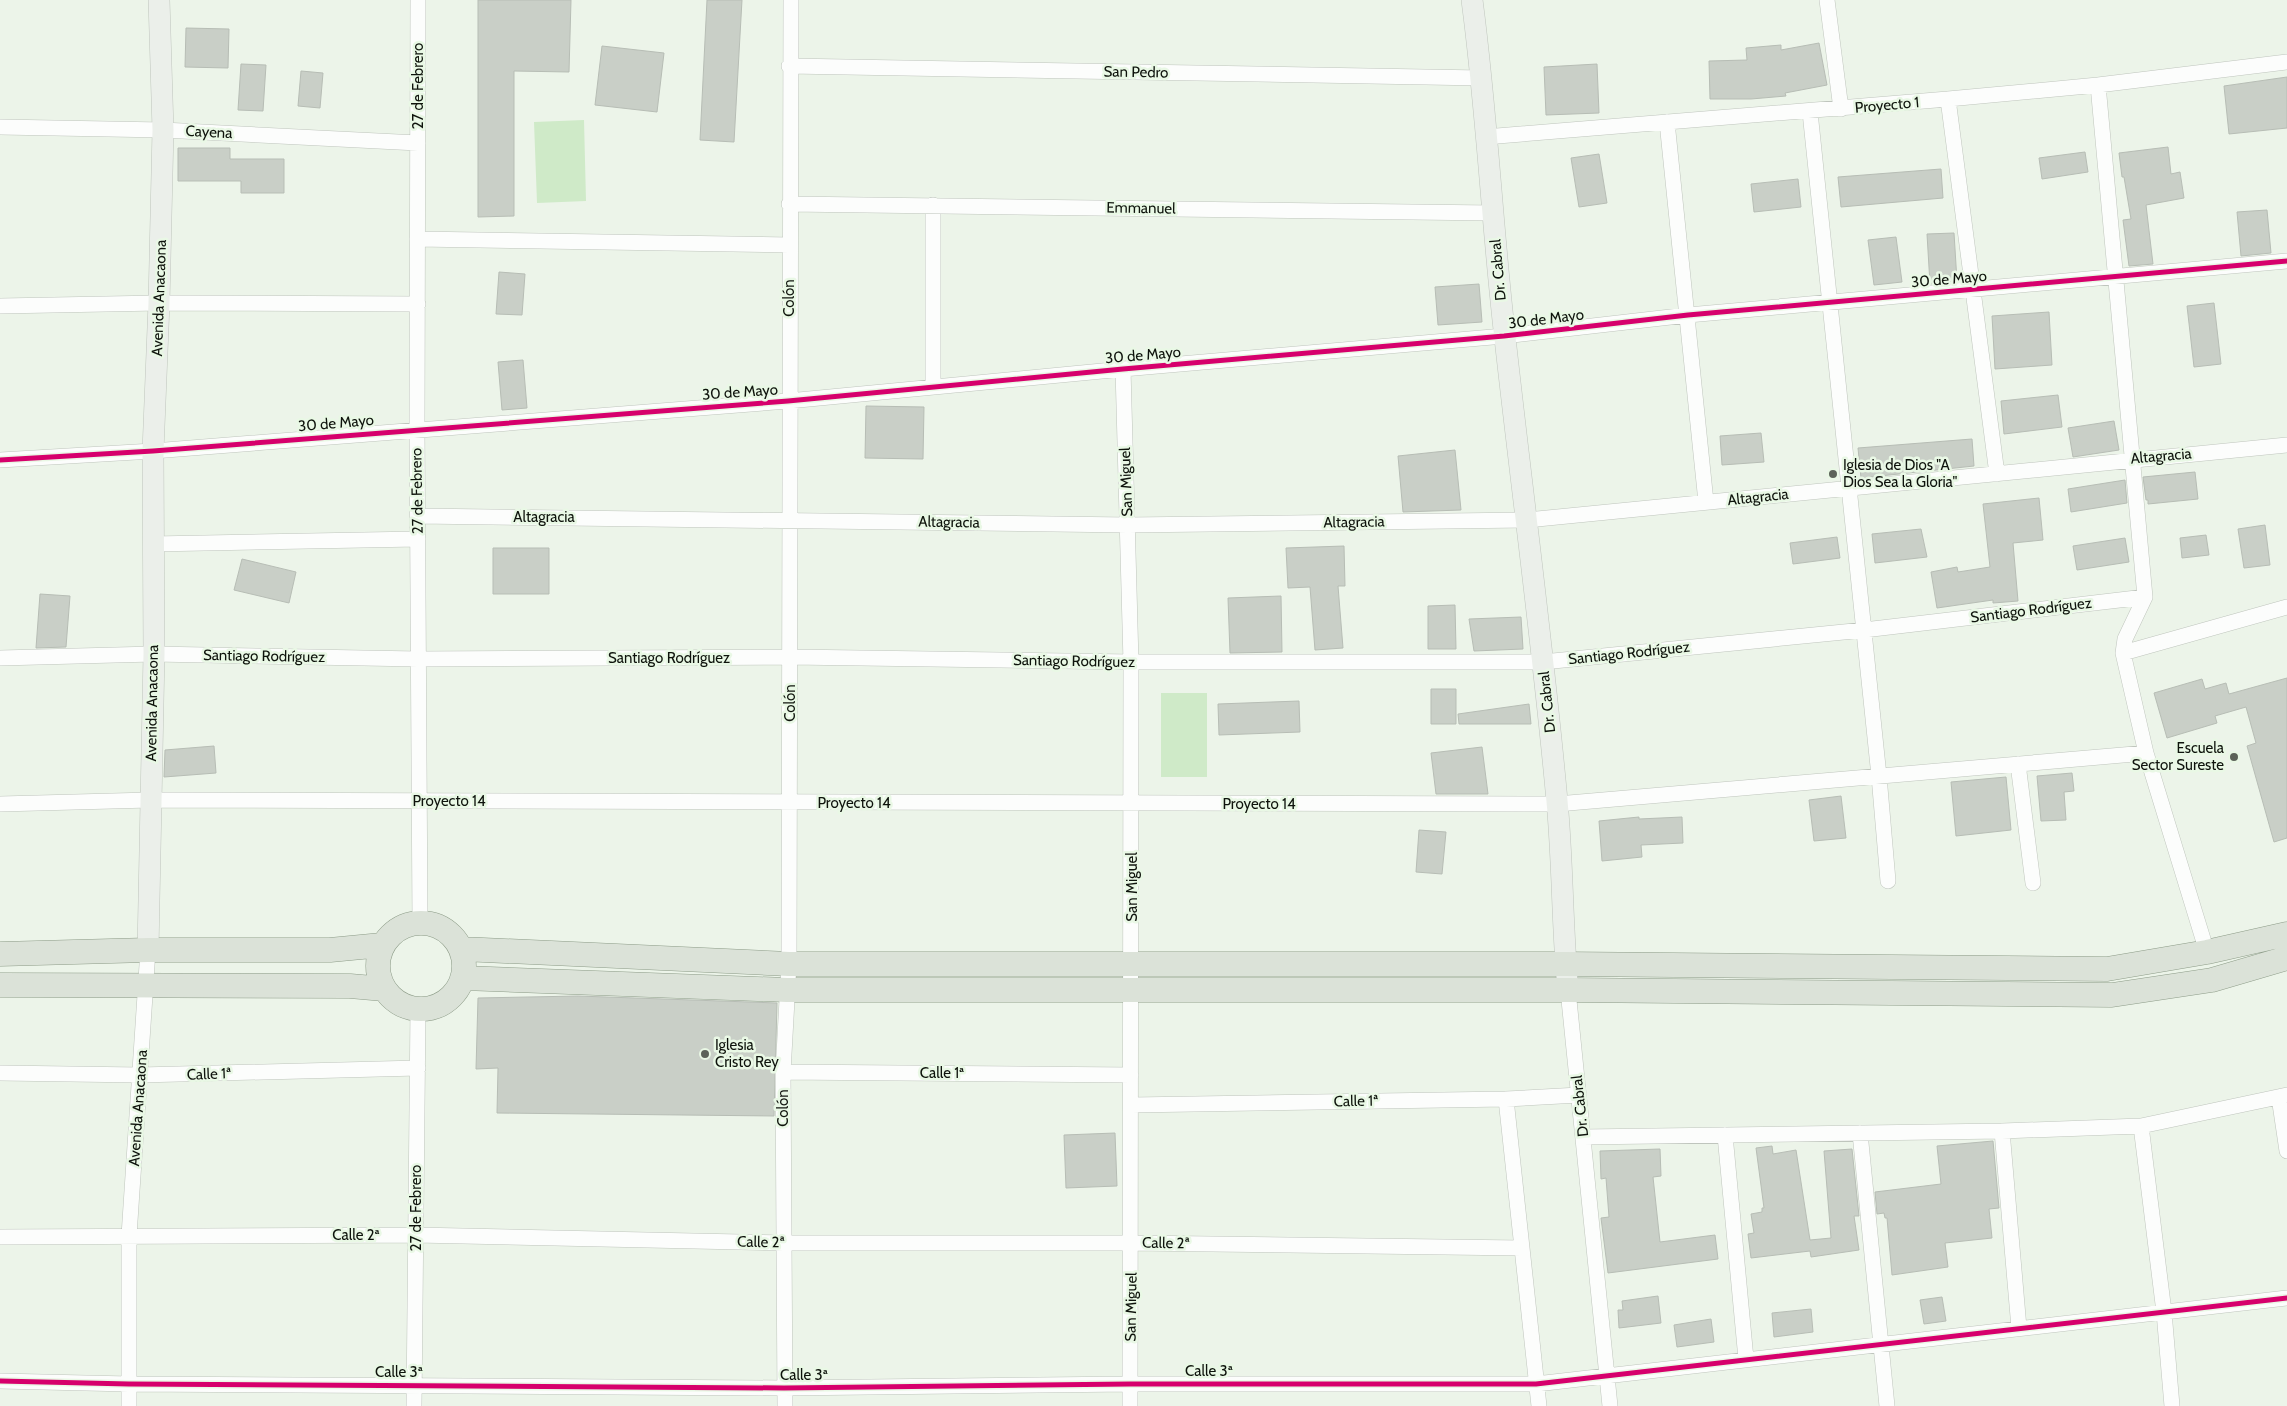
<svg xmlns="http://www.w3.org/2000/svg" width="2287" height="1406" viewBox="0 0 2287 1406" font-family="Cabin,sans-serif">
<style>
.green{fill:#cfeac8}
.building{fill:#c9cfc7;stroke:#b7bdb5}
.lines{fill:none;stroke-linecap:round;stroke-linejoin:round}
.street-casing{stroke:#bfc5bd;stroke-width:16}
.secondary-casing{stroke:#bfc5bd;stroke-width:22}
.primary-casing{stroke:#8d9c88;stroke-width:25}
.street{stroke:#fcfdfc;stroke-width:15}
.secondary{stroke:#ebefea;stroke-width:21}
.primary{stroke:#dbe2d8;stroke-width:24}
.cycleway-casing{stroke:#e9f8e5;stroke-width:8}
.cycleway{stroke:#d6006c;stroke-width:5}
.poi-dot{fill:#5c6259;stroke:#e9f8e5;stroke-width:2}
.labels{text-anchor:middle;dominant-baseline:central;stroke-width:5;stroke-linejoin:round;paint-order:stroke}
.street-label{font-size:15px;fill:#0e130c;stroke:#e9f8e5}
.poi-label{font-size:15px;fill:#0e130c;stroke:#e9f8e5;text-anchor:start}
</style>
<rect width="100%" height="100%" fill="#ecf4e9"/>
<path class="green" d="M584,120l2,81 -49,2 -3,-81z
M1161,693h46v84h-46z"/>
<path class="building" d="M478,0h93l-2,72 -55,-1v145l-36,1z
M707,0h35l-8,142 -34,-2z
M186,28l43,1 -1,39 -43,-1z
M1819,43l8,42 -42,8 1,3 -35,3h-41l-1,-38 38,-1 -1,-12 35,-3v5z
M602,46l62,7 -7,59 -62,-7z
M241,64l25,1 -3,46 -25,-1z
M1597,64l2,49 -53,2 -2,-48z
M301,71l22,2 -3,35 -22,-2z
M2287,77v51l-58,6 -5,-48z
M2168,147l3,27 9,-2 4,26 -38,7 7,59 -24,2 -6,-46 8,-1 -7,-42h-2l-3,-24z
M178,148h52v11h54v34h-43v-12h-63z
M2085,152l3,20 -46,7 -3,-21z
M1599,154l8,49 -28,4 -8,-49z
M1941,169l2,29 -102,9 -3,-30z
M1798,179l3,28 -47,5 -3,-28z
M2267,210l4,43 -30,3 -4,-44z
M1954,233l3,48 -27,3 -3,-50z
M1896,237l6,45 -28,3 -6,-45z
M499,272l26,2 -3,41 -26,-1z
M1479,284l3,38 -44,3 -3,-38z
M2214,303l7,61 -27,3 -7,-61z
M2049,312l3,53 -57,4 -3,-53z
M523,360l4,48 -25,2 -4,-48z
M2058,395l4,32 -58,7 -3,-33z
M866,406l58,1 -1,52 -58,-1z
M2114,421l5,29 -46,7 -5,-29z
M1761,433l3,29 -42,3 -2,-29z
M1972,439l2,27 -113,12 -3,-30z
M1455,450l6,60 -58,2 -5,-56z
M2195,472l3,27 -50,5v-4h-2l-3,-23z
M2125,480l2,23 -56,9 -3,-23z
M2039,498l4,42 -30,3 5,58 -25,2v-3l-56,8 -6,-36 26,-5 1,5 32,-5 -7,-63z
M2265,525l5,40 -26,3 -6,-39z
M1921,529l6,28 -52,6 -3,-29z
M2206,535l3,20 -27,3 -2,-20z
M1837,537l3,21 -47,6 -3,-21z
M2125,538l4,24 -52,8 -4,-24z
M1344,546l1,40h-7l5,62 -28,2 -5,-63 -22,1 -2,-40z
M493,548h56v46h-56z
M242,559l54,13 -7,31 -55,-13z
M40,594l30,2 -4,51 -30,1z
M1281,596l1,56 -52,1 -2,-55z
M1455,605l1,44h-28v-43z
M1521,617l2,32 -49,2 -5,-32z
M2287,678v160l-13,4 -27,-96 9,-3 -10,-36 -31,9 2,7 -50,15 -13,-45 48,-14 3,10 21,-6 3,11z
M1431,689h25v35h-25z
M1299,701l1,31 -81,3 -1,-31z
M1529,704l2,20h-72l-1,-10z
M214,746l2,27 -52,4 1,-27z
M1482,747l6,47h-52l-5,-41z
M2072,773l2,18 -10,1 2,28 -25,1 -4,-45z
M2006,777l5,53 -55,6 -5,-54z
M1841,796l5,42 -32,3 -5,-41z
M1639,817v2l43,-2 1,26 -42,2 1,12 -40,4 -3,-40z
M1419,830l27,2 -4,42 -26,-2z
M578,996l199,7 -3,113 -277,-3 1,-45 -22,1 2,-71z
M1115,1133l2,53 -51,2 -2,-53z
M1993,1141l6,67 -10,1 3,29 -47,5 3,24 -56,8 -5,-57h-2l-1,-5 -7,1 -2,-22 66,-8 -4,-38z
M1772,1146l1,8 23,-4 14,90 21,-2 -7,-87 28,-2 7,67h-5l5,34 -48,7 -1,-6 -59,7 -3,-24 6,-1 -3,-19 11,-2v-4h2l-8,-60z
M1660,1149l1,27 -8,1 7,65 55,-7 3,24 -110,14 -7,-55 8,-1 -3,-39 -5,1 -1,-28z
M1658,1296l3,27 -42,5 -1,-18h5l-1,-9z
M1942,1297l4,24 -22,3 -4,-24z
M1811,1309l2,23 -39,5 -2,-24z
M1711,1319l3,23 -37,5 -3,-22z"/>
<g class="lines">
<g class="street-casing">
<path id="street" d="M418,0l-1,429 3,493
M1827,0l14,109
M789,66l693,12
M2098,85l47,512 -20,42 -2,14 23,100 61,199
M1948,99l49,375
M1810,112l69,664 9,105
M1667,122l39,380
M0,127l163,3 255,13
M1485,137l463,-38 150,-14 189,-23
M789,204l704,9
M933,205v181
M417,239l372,6
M0,306l159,-3 259,1
M1123,369l8,293 -1,744
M0,460l153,-9 635,-50 335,-32 381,-33 184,-21 599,-54
M418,516l710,9 399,-5 760,-75
M153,544l265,-5
M2123,653l164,-46
M0,658l154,-4 264,5 373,-2 340,5h412l321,-32 281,-33
M2018,764l15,119
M0,804l150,-4 1407,4 589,-51
M1568,990l42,416
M783,1072l348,3
M0,1073l140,2 278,-7
M2279,1097l8,54
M1506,1099l33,307
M1132,1105l374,-6 73,-4
M2141,1126l23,186 8,94
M2002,1131l17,197
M1860,1133l27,273
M1725,1135l21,224
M1583,1137l419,-6 139,-5 146,-31
M0,1237l416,-2 368,8h348l390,5
M0,1381l129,3 655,4 346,-4h406l751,-86
M129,1406v-170l19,-286
M414,1406l4,-397
M785,1406l-2,-334 6,-108 2,-964"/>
</g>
<g class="secondary-casing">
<path id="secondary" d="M1472,0c15,112 20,226 33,338 17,154 38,308 52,463 6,63 5,126 11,189
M148,950l6,-296 -1,-203 6,-148 4,-173 -4,-130"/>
</g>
<g class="primary-casing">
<path id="primary" d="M378 966a43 43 0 1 1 86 0a43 43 0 1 1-86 0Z
M462,949l327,15h777l541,5 100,-17 80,-18
M0,954l148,-4h182l52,-5
M463,978l324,12h781l544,5 100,-15 75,-22
M0,985l350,1 34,3"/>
</g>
<use href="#street" class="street"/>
<use href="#secondary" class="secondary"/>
<use href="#primary" class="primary"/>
<g class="cycleway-casing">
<path id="cycleway" d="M0,460l153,-9 635,-50 335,-32 381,-33 184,-21 599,-54
M0,1381l129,3 655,4 346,-4h406l751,-86"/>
</g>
<use href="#cycleway" class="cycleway"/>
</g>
<g class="poi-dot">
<circle cx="1833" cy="474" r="5"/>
<circle cx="2234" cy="757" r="5"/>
<circle cx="705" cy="1054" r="5"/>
</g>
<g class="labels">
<g class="street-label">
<text transform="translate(1136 72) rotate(1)">San Pedro</text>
<text transform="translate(418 86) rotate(-90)">27 de Febrero</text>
<text transform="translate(1887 105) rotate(-5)">Proyecto 1</text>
<text transform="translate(209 132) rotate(3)">Cayena</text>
<text transform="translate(1141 208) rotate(1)">Emmanuel</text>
<text transform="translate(1498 270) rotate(-95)">Dr. Cabral</text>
<text transform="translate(1949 279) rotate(-5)">30 de Mayo</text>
<text transform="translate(159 298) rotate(-88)">Avenida Anacaona</text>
<text transform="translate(789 298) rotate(-90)">Colón</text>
<text transform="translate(1546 319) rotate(-7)">30 de Mayo</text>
<text transform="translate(1143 355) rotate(-5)">30 de Mayo</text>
<text transform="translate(740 392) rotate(-4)">30 de Mayo</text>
<text transform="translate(336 423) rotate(-5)">30 de Mayo</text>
<text transform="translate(2161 456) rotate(-5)">Altagracia</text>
<text transform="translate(1126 482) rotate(-92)">San Miguel</text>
<text transform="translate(417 491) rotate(-91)">27 de Febrero</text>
<text transform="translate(1758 497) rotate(-6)">Altagracia</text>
<text x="544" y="517">Altagracia</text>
<text transform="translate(949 522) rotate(1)">Altagracia</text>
<text transform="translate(1354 522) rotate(-1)">Altagracia</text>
<text transform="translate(2031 610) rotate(-7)">Santiago Rodríguez</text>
<text transform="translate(1629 653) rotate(-6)">Santiago Rodríguez</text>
<text transform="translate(264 656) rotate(1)">Santiago Rodríguez</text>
<text x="669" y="658">Santiago Rodríguez</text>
<text transform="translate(1074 661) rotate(1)">Santiago Rodríguez</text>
<text transform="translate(1547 702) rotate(-96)">Dr. Cabral</text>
<text transform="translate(152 703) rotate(-89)">Avenida Anacaona</text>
<text transform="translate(790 703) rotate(-90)">Colón</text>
<text x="449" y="801">Proyecto 14</text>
<text x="854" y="803">Proyecto 14</text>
<text x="1259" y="804">Proyecto 14</text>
<text transform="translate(1132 887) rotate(-90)">San Miguel</text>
<text x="942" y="1073">Calle 1ª</text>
<text transform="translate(209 1074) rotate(-2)">Calle 1ª</text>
<text transform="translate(1356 1101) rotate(-1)">Calle 1ª</text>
<text transform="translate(1580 1106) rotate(-96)">Dr. Cabral</text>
<text transform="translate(138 1108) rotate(-86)">Avenida Anacaona</text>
<text transform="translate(783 1108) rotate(-90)">Colón</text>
<text transform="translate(416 1208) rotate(-90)">27 de Febrero</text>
<text x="356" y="1235">Calle 2ª</text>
<text transform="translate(761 1242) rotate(1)">Calle 2ª</text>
<text transform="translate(1166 1243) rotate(1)">Calle 2ª</text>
<text transform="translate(1131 1307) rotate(-89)">San Miguel</text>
<text x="1209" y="1371">Calle 3ª</text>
<text x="399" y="1372">Calle 3ª</text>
<text x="804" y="1375">Calle 3ª</text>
</g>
<g class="poi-label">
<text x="1843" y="465">Iglesia de Dios "A<tspan x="1843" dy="17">Dios Sea la Gloria"</tspan></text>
<text x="2224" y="748" text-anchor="end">Escuela<tspan x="2224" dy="17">Sector Sureste</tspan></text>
<text x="715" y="1045">Iglesia<tspan x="715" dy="17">Cristo Rey</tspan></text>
</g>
</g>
</svg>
